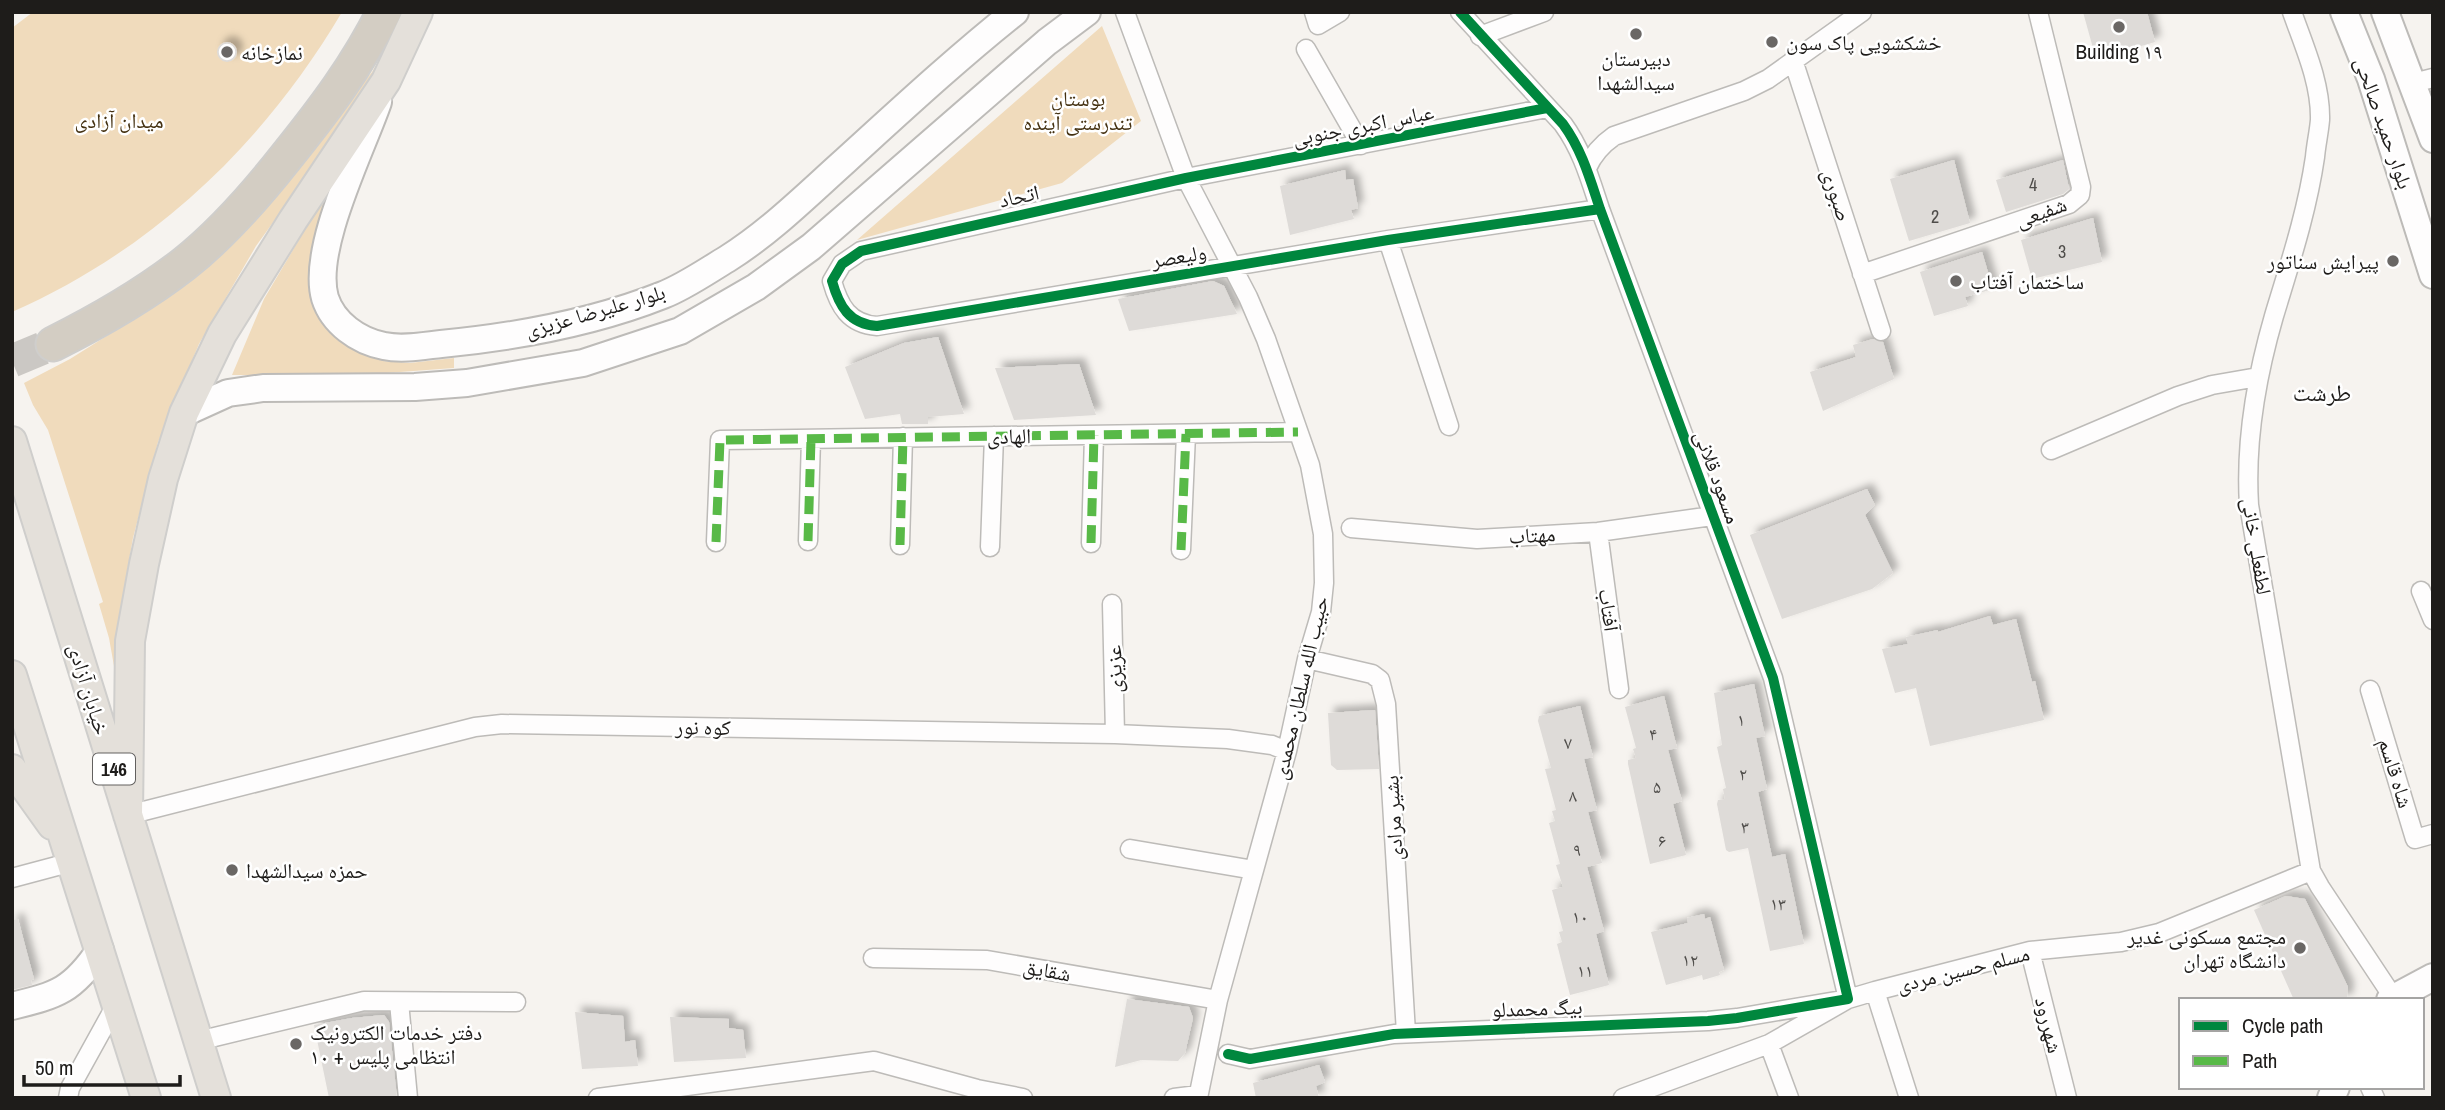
<svg xmlns="http://www.w3.org/2000/svg" width="2445" height="1110" viewBox="0 0 2445 1110" font-family="'Archivo Narrow','Noto Naskh Arabic',sans-serif">
<style>
.green{fill:#f0dbbc}
.building{fill:#dedbd8;filter:url(#shadow)}
.lines{fill:none;stroke-linecap:round;stroke-linejoin:round}
.highway-tunnel{stroke:#cbc8c4;stroke-width:33;stroke-dasharray:33 17;stroke-linecap:butt}
.street-casing{stroke:#bdbbb8;stroke-width:21}
.secondary-casing{stroke:#bdbbb8;stroke-width:30}
.primary-casing{stroke:#cfcecc;stroke-width:32}
.highway-casing{stroke:#cfcecc;stroke-width:37}
.street{stroke:#fefdfd;stroke-width:18}
.secondary{stroke:#fefdfd;stroke-width:26}
.primary{stroke:#e4e0da;stroke-width:28}
.highway{stroke:#d3cdc3;stroke-width:33}
.quiet{stroke:#58b947;stroke-width:9;stroke-dasharray:18 9;stroke-linecap:butt}
.cycleway-casing{stroke:#fff;stroke-width:15}
.cycleway{stroke:#00873e;stroke-width:10}
.poi-dot{fill:#6a6765;stroke:#fff;stroke-width:2.5}
.labels{text-anchor:middle;dominant-baseline:central;stroke-width:5;stroke-linejoin:round;paint-order:stroke}
.number-label{font-size:18px;fill:#4f4d4a}
.shield{fill:#fff;stroke:#62605f;stroke-width:2}
.shield-label{font-size:19px;font-weight:bold;fill:#1e1c1a}
.poi-label{font-size:21px;fill:#1e1c1a;stroke:#fff;text-anchor:start}
.park-label{font-size:21px;fill:#443111;stroke:#fff}
.street-label{font-size:21px;fill:#1e1c1a;stroke:#fff}
.neighbourhood-label{font-size:23px;fill:#1e1c1a;stroke:#fff}
</style>
<defs>
<filter id="shadow"><feDropShadow dx="6" dy="-6" stdDeviation="3.5" flood-color="#0004"/></filter>
</defs>
<rect width="100%" height="100%" fill="#f6f3ef"/>
<path class="green" d="M33,12h309c-78,132 -189,238 -330,300v-284z
M407,12l-36,75 -115,159 -57,98 -41,98 -25,96 -13,73 -4,37 6,63 -13,-73 -10,-34 4,-2 -55,-172 -15,-25 -9,-22 46,-24 78,-49 50,-36 40,-38 134,-164z
M1102,26l39,95 -79,62 -205,57z
M359,138l-46,126 51,89 19,8 27,2 44,-5v10l-95,7h-127l32,-76z"/>
<path class="building" d="M2083,12h64l8,30 -59,17z
M217 52a10 10 0 1 1 20 0a10 10 0 1 1-20 0Z
M1954,160l16,63 -61,18 -19,-62z
M2063,160l6,29 -6,5 -57,18 -10,-32z
M1345,170l1,10 7,-1 5,29 -7,2 3,9 -64,16 -10,-49z
M2093,218l9,44 -70,17 -11,-39z
M1982,252l11,37 -28,8 3,9 -34,10 -14,-44z
M1213,281l11,5 13,28 -108,17 -11,-32z
M938,337l26,77 -36,3v7h-26l-2,-10 -35,5 -20,-52 59,-24z
M1873,339l10,3 11,37 -71,32 -13,-39 46,-15 -3,-12z
M1079,364l17,51 -82,5 -19,-52z
M1867,489l8,16 -10,10 28,58 -21,16 -90,30 -32,-84z
M1990,616l3,9 23,-6 16,63 3,-1 9,39 -114,26 -14,-58 -21,5 -13,-44 26,-5 -2,-7 32,-7v2z
M1754,684l11,52 -9,2 11,51 -9,3 14,65 13,-3 19,90 -34,7 -22,-103 -19,4 -3,-2 -9,-46 1,-4 7,-1 -2,-10 3,-1 -9,-41 5,-2 -8,-52z
M1664,696l13,52 -9,2 14,51 -9,3 13,51 -36,9 -22,-100v-4l8,-2 -3,-9 3,-1 -11,-41z
M1580,706l13,51 -9,2 13,51 -9,2 14,51 -15,4 17,64 -8,3 13,51 -39,10 -13,-51 5,-2 -3,-10 4,-1 -11,-41 11,-3 -7,-22 4,-1 -11,-41 6,-2 -3,-10 4,-1 -11,-41 6,-1 -13,-47 1,-5z
M1375,710l4,59 -42,1 -6,-5 -3,-52z
M2286,896l19,3 43,88 -1,13h-53l-40,-90z
M1704,914l1,5 5,-2 14,53 -5,2 1,3 -17,5 -1,-5 -36,10 -15,-53 37,-9 -1,-5z
M18,919l16,60 -3,1 1,5 -20,5v-70z
M1127,999l62,8 4,11 -8,35 -7,8 -37,-1 -26,7z
M575,1012l48,4 2,26 10,-2 3,26 -56,3z
M384,1015l5,7 8,76h-68l-15,-73 38,-7z
M670,1017l59,2v9l14,2 3,28 -72,4z
M1319,1065l6,17 -9,4 3,12h-63l-3,-15z"/>
<g class="lines">
<path class="highway-tunnel" d="M12,361l41,-17"/>
<g class="street-casing">
<path id="street" d="M1125,12l61,166 62,119 18,42 44,126 13,69 1,49 -3,29 -14,47 -20,92 -69,249 -20,98
M1314,12l4,13 22,-13
M2292,12c12,34 29,71 28,108 -1,12 -4,25 -5,37 -8,55 -25,106 -41,159 -18,62 -29,125 -25,189l62,366 9,16 73,110
M1480,36l64,-24
M1306,49l55,96
M1793,60l88,271
M2413,83l20,-5
M1547,108l-361,70 -325,73 -19,13 -10,17c7,25 17,43 45,45l511,-86 212,-31
M1587,168c6,-14 14,-23 27,-32l130,-45 24,-12 94,-67
M1388,240l61,186
M1862,274l207,-70 11,-9 1,-8 -43,-175
M2051,450l127,-54 34,-11 46,-8
M1351,528l126,11 121,-7 114,-16
M1598,532l21,157
M808,541l3,-102
M716,542l4,-102 578,-8
M1091,543l3,-108
M900,545l3,-108
M990,547l4,-111
M1181,550l5,-116
M2421,591l12,29
M1112,604l3,130
M1307,659l65,15 8,6 6,24 20,329
M2370,690l45,149 18,-5
M128,815l347,-88 27,-3 613,10 113,5 44,6 15,6
M1130,849l124,21
M12,878l60,-16
M2030,951l37,147
M873,958l114,2 231,40
M1875,991l34,107
M399,1002l9,96
M198,1041l166,-40 152,1
M1769,1044l20,54
M1228,1054l22,5 144,-25 314,-13 29,-3 111,-19 -75,-321 -173,-469c-10,-30 -18,-59 -37,-85l-103,-112
M2370,1087l5,11
M68,1098l2,-10 47,-85
M598,1098l276,-37 103,28 46,9
M1174,1098l24,-3
M1623,1098l146,-54 79,-45 27,-8 155,-40 91,-9 38,-9 152,-62"/>
</g>
<g class="secondary-casing">
<path id="secondary" d="M2344,12l27,67 62,196
M2385,12l48,127
M378,102c-17,49 -67,147 -53,196 8,25 33,43 59,48 18,4 39,0 57,-2 73,-7 154,-22 222,-49 21,-8 44,-24 64,-36 43,-27 80,-64 118,-98 55,-50 111,-102 170,-149
M184,413l44,-20 35,-5 152,-1 52,-4 116,-20 97,-32 76,-44 55,-40 236,-205 40,-30
M2390,1000l43,-23
M12,1006c46,-11 61,-16 88,-56
M2331,1098l5,-11"/>
</g>
<g class="primary-casing">
<path id="primary" d="M12,441l204,657
M12,675l134,423
M12,769l40,56
M128,815l2,-174 14,-77 19,-85 21,-66 38,-79 71,-114 93,-139 32,-69"/>
</g>
<g class="highway-casing">
<path id="highway" d="M53,344c46,-23 90,-48 131,-80 38,-30 72,-69 102,-107 37,-46 72,-92 98,-145"/>
</g>
<use href="#street" class="street"/>
<use href="#secondary" class="secondary"/>
<use href="#primary" class="primary"/>
<use href="#highway" class="highway"/>
<path class="quiet" d="M808,541l3,-102
M716,542l4,-102 578,-8
M1091,543l3,-108
M900,545l3,-108
M1181,550l5,-116"/>
<g class="cycleway-casing">
<path id="cycleway" d="M1547,108l-361,70 -325,73 -19,13 -10,17c7,25 17,43 45,45l511,-86 212,-31
M1228,1054l22,5 144,-25 314,-13 29,-3 111,-19 -75,-321 -173,-469c-10,-30 -18,-59 -37,-85l-103,-112"/>
</g>
<use href="#cycleway" class="cycleway"/>
</g>
<g class="poi-dot">
<circle cx="2119" cy="27" r="7"/>
<circle cx="1636" cy="34" r="7"/>
<circle cx="1772" cy="42" r="7"/>
<circle cx="227" cy="52" r="7"/>
<circle cx="2393" cy="261" r="7"/>
<circle cx="1956" cy="281" r="7"/>
<circle cx="232" cy="870" r="7"/>
<circle cx="2300" cy="948" r="7"/>
<circle cx="296" cy="1044" r="7"/>
</g>
<g class="labels">
<g class="number-label">
<text x="2033" y="184">4</text>
<text x="1935" y="216">2</text>
<text x="2062" y="251">3</text>
<text x="1741" y="719">۱</text>
<text x="1653" y="733">۴</text>
<text x="1568" y="742">۷</text>
<text x="1743" y="773">۲</text>
<text x="1657" y="786">۵</text>
<text x="1573" y="795">۸</text>
<text x="1745" y="826">۳</text>
<text x="1662" y="840">۶</text>
<text x="1577" y="849">۹</text>
<text x="1778" y="903">۱۳</text>
<text x="1580" y="916">۱۰</text>
<text x="1690" y="959">۱۲</text>
<text x="1585" y="970">۱۱</text>
</g>
<rect class="shield" x="93" y="753.5" width="42" height="31" rx="5"/>
<g class="shield-label">
<text x="114" y="769">146</text>
</g>
<g class="poi-label">
<text x="1786" y="42">خشکشویی پاک سون</text>
<text x="2119" y="51" text-anchor="middle">Building ۱۹</text>
<text x="241" y="52">نمازخانه</text>
<text x="1636" y="58" text-anchor="middle">دبيرستان<tspan x="1636" dy="24">سیدالشهدا</tspan></text>
<text x="2379" y="261" text-anchor="end">پیرایش سناتور</text>
<text x="1970" y="281">ساختمان آفتاب</text>
<text x="246" y="870">حمزه سیدالشهدا</text>
<text x="2286" y="936" text-anchor="end">مجتمع مسکونی غدیر<tspan x="2286" dy="24">دانشگاه تهران</tspan></text>
<text x="310" y="1032">دفتر خدمات الکترونیک<tspan x="310" dy="24">انتظامی پلیس + ۱۰</tspan></text>
</g>
<g class="park-label">
<text x="1078" y="98">بوستان<tspan x="1078" dy="24">تندرستی آینده</tspan></text>
<text x="119" y="120">میدان آزادی</text>
</g>
<g class="street-label">
<text transform="translate(2384 123) rotate(71)">بلوار حمید صالحی</text>
<text transform="translate(1363 125) rotate(-11)">عباس اکبری جنوبی</text>
<text transform="translate(1837 195) rotate(72)">صبوری</text>
<text transform="translate(1019 196) rotate(-13)">اتحاد</text>
<text transform="translate(2041 212) rotate(-20)">شفیعی</text>
<text transform="translate(1179 256) rotate(-9)">ولیعصر</text>
<text transform="translate(595 311) rotate(-16)">بلوار علیرضا عزیزی</text>
<text transform="translate(1009 436) rotate(-1)">الهادی</text>
<text transform="translate(1718 477) rotate(70)">مسعود قلانی</text>
<text transform="translate(1532 535) rotate(-3)">مهتاب</text>
<text transform="translate(2257 546) rotate(81)">لطفعلی خانی</text>
<text transform="translate(1609 610) rotate(82)">آفتاب</text>
<text transform="translate(1114 669) rotate(-91)">عزیزی</text>
<text transform="translate(1300 688) rotate(-77)">حبیب الله سلطان محمدی</text>
<text transform="translate(89 689) rotate(73)">خیابان آزادی</text>
<text transform="translate(703 727) rotate(1)">کوه نور</text>
<text transform="translate(2396 773) rotate(73)">شاه قاسم</text>
<text transform="translate(1393 818) rotate(-93)">بشیر مرادی</text>
<text transform="translate(1963 969) rotate(-14)">مسلم حسین مردی</text>
<text transform="translate(1047 970) rotate(10)">شقایق</text>
<text transform="translate(1537 1008) rotate(-2)">بیگ محمدلو</text>
<text transform="translate(2049 1025) rotate(76)">شهررود</text>
</g>
<g class="neighbourhood-label">
<text x="2322" y="392">طرشت</text>
</g>
</g>
<rect width="2445" height="1110" fill="none" stroke="#1e1c1a" stroke-width="28"/>
<rect x="2179" y="998" width="245" height="91" fill="#ffffff" stroke="#a5a4a3" stroke-width="2"/>
<rect x="2193" y="1021" width="35" height="10" fill="#00873e" stroke="#a5a4a3" stroke-width="2"/>
<text x="2242" y="1033" font-size="21" fill="#1e1c1a">Cycle path</text>
<rect x="2193" y="1056" width="35" height="10" fill="#58b947" stroke="#a5a4a3" stroke-width="2"/>
<text x="2242" y="1068" font-size="21" fill="#1e1c1a">Path</text>
<path d="M24 1075v10h156v-10" fill="none" stroke="#1e1c1a" stroke-width="3.5"/>
<text x="35" y="1075" font-size="21" fill="#1e1c1a" stroke="#ffffff" stroke-width="5" paint-order="stroke">50 m</text>
</svg>
